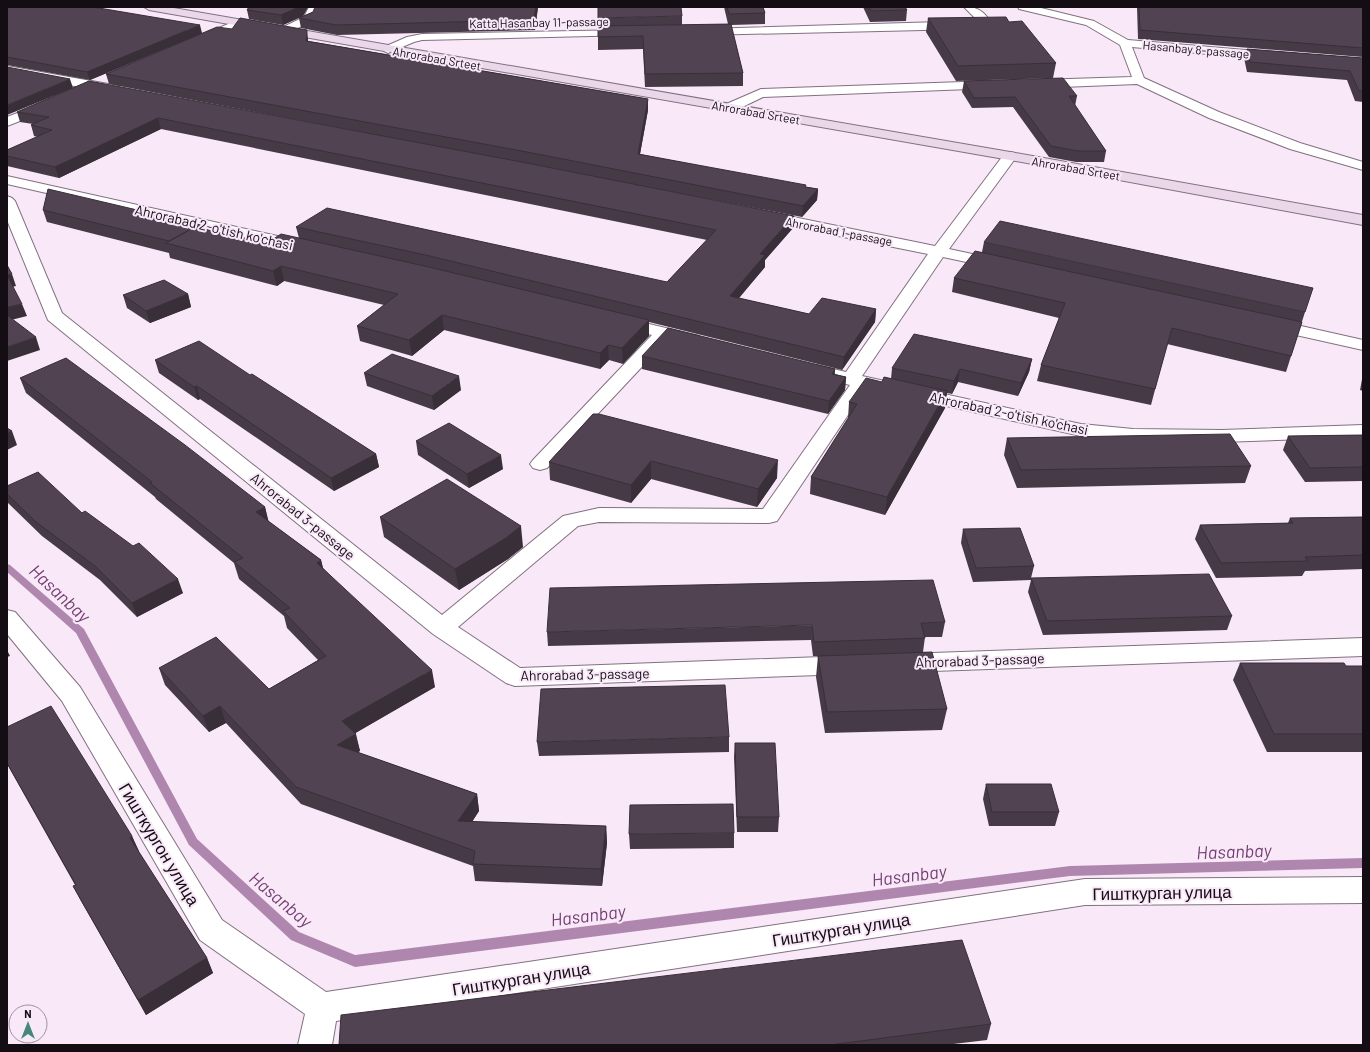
<svg xmlns="http://www.w3.org/2000/svg" width="1370" height="1052" viewBox="0 0 1370 1052" font-family="Barlow,sans-serif">
<style>
.lines{fill:none;stroke-linecap:round;stroke-linejoin:round}
.stream{fill:#af87ae;fill-rule:evenodd}
.street-casing{stroke:#817180;stroke-width:2}
.secondary-casing{stroke:#817180;stroke-width:2}
.street{fill:#fff;fill-rule:evenodd}
.secondary{fill:#ead7ea;fill-rule:evenodd}
.wall{fill:#463a46}
.shaded-wall{fill:#392f39}
.building{fill:#514351;stroke:#392f39}
.labels{text-anchor:middle;dominant-baseline:central;stroke-width:4;stroke-linejoin:round;paint-order:stroke}
.far-street-label{font-size:12px;fill:#140e14;stroke:#f9e8f8}
.street-label{font-size:14px;fill:#140e14;stroke:#f9e8f8}
.near-street-label{font-size:17px;fill:#140e14;stroke:#f9e8f8}
.near-water-label{font-size:18px;font-style:italic;fill:#733f73;stroke:#f9e8f8}
</style>
<rect width="100%" height="100%" fill="#f9e8f8"/>
<g class="lines">
<path class="stream" d="M7,564l3,1 74,64 113,210 102,93 56,23 715,-89 293,-8v10l-293,8 -715,91 -64,-27 -102,-95 -113,-212 -69,-61z"/>
<g class="street-casing">
<path id="street" d="M309,7h10l-6,14 -24,11h-8l-2,-2 2,-2 23,-11z
M964,7c11,0 17,2 24,11l-4,8 -17,3 -264,6 -4,-1 -2,-2 2,-2 4,-1 272,-8 1,-2z
M1018,7h19l57,14 34,19 152,13 2,3 -2,3 -4,1 -144,-13 12,31 75,34 81,31 63,19v8l-73,-21 -81,-31 -72,-34 -100,4 -4,-1 -2,-3 2,-3 4,-1 95,-3 -12,-32 -34,-20 -67,-16z
M240,19l4,1 2,2 -2,2 -41,18h-8l-2,-2 2,-2z
M629,30l4,1 2,2 -2,2 -211,5 -8,2 -26,11 -4,-2 -2,-2 2,-2 23,-10 15,-3z
M7,66l107,19 4,1 2,3 -2,3 -4,1 -107,-19z
M992,81l4,1 2,3 -2,3 -233,9 -29,14h-10l-2,-3 2,-3 37,-16z
M46,102l5,1 1,3 -1,3 -44,17v-9z
M1010,152l5,1 2,3 -68,93 56,12 2,3 -2,3 -6,2 -56,-12 -81,119 219,48 52,5 89,1 141,-5v12l-141,5 -89,-1 -52,-5 -215,-48 -89,133 -8,2 -170,-1 -21,4 -120,101 62,41 328,-12 9,3 3,6 -3,6 -9,3 -333,12 -9,-3 -73,-49 -385,-314 -41,-100v-24l5,2 3,3 47,112 380,302 121,-99 36,-8 164,1 87,-124 -41,-10 -2,-4 2,-4 7,-2 30,7 82,-118 -164,-33 -5,-2 -3,-3 3,-3 5,-2 171,35 70,-93z
M7,176l293,65 6,2 2,3 -2,3 -6,2 -293,-67z
M620,317l79,19 3,4 -3,4 -6,1 -25,-6 -121,129 -7,2 -7,-2 -3,-4 3,-4 119,-125 -38,-9 -3,-4 3,-4z
M1270,319l93,21v10l-99,-22 -3,-4 3,-4z
M7,610l8,2 65,75 142,233 104,72 759,-113 278,-2v26l-278,2 -749,116 -4,24h-34l7,-31 -105,-74 -138,-239 -55,-67z
M1363,638v18l-459,16 -9,-3 -3,-6 3,-6 9,-3z"/>
</g>
<g class="secondary-casing">
<path id="secondary" d="M144,7h24l842,145 353,63v10l-353,-65 -861,-150z"/>
</g>
<use href="#street" class="street"/>
<use href="#secondary" class="secondary"/>
</g>
<path class="wall" d="M7,7l195,26 30,-4 76,10v2l340,58v11l-8,44 178,35 -1,11 -15,17 -274,-53 -419,-80 -3,-10 90,-38 -106,44 -83,-15z
M249,7h59l-5,9 -20,9 -34,-6 -2,-9z
M538,7l-3,23 -198,5 -36,-7 -2,-10 14,-6z
M724,7h39l2,6v11l-34,1 12,48v13l-98,1 -2,-38 -45,1v-32l84,-2v9l46,-1z
M863,7h42l2,3 -1,11 -36,1z
M1137,7h226v50l-225,-18z
M928,18l81,4 47,41 -3,15 -97,3 -30,-49z
M1247,49l116,9v44l-8,-1 -8,-21 -100,-8 -3,-14z
M89,81l704,147 -28,32v7l-27,31 71,16 67,-5 -1,13 -33,48 -193,-48v14l-26,28 -14,-4 -9,9 -156,-39 -32,26 -52,-15 -3,-15 27,-21 -100,-24 -7,5 -107,-28 -1,-5 -122,-31 -4,-12 158,15 1,3 65,15 32,-5 -3,-11 371,55 40,-42 -546,-111 -102,49 -52,-12v-16l31,-13 -4,-1 -3,-11 2,-1 -13,-2 -3,-10z
M964,81l113,15 -2,10 31,45 -2,11h-28l-27,-5 -36,-50 -41,1 -10,-16z
M984,242l321,70 -19,60 -119,-28 -16,61 -114,-24 4,-16 18,-47 -107,-26 2,-14 28,-26z
M188,294l3,13 -41,16 -23,-15 -4,-13z
M642,356l193,13v5l11,3 -1,13 -17,24 -186,-45z
M1032,359l-3,13 -11,24 -60,-14 -6,12 -5,-1 -2,15 -60,107 -75,-21 1,-17 37,-58 1,-17 33,-20 9,-3 1,-11z
M155,360l95,15 126,79 3,13 -45,24 -134,-92 -2,1 -39,-27z
M364,373l97,17 -27,20 -67,-24z
M1363,374v17l-3,-1z
M20,378l245,129 3,14 53,39 2,8 112,119 -80,46 5,18 -3,1 120,42 2,17 -7,11 134,4 1,17 -5,43 -127,-5 -2,-15 -172,-62 -75,-81 -17,9 -44,-47 -6,-17 110,21 49,-29 -31,-32 -3,-12 -45,-37 -5,-16 -78,-64 -1,-2 -129,-104z
M593,414l184,64 -20,29 -106,-28 -20,24 -81,-23 -1,-18z
M1363,435v46l-58,1 -22,-32 5,-14z
M1007,438l244,28 -6,17 -228,5 -13,-33z
M416,441l87,28 -34,19 -51,-33z
M7,486l75,27 101,80 -46,24 -37,-37 -58,-44 -35,-34z
M380,517l143,30 -15,12 -49,31 -75,-53z
M1363,517v52l-58,2 -3,5 -86,2 -21,-39 5,-14 88,-2 2,-5z
M963,529l71,37 -3,12 201,38 -5,14 -184,5 -15,-43 3,-12 -58,2 -12,-39z
M945,622l-3,15h-17l-2,15 24,57 -5,21 -117,3 -9,-56 2,-21h-5l-2,-16 -263,6 -1,-14z
M1240,663l106,3h17v86h-96l-34,-72z
M7,727l125,109 6,15 69,107 6,15 -67,42 -65,-114 -8,-15 2,-1 -68,-121z
M729,737v15l-190,4 -2,-14z
M735,743l44,74 -1,15h-41l-3,-75z
M986,784l73,28 -4,14h-66l-6,-27z
M734,833v15l-104,1 -1,-15z
M991,1024l-4,16 -42,5h-606z"/>
<path class="shaded-wall" d="M299,7h9l-5,9 -20,9 -2,-10z
M536,7h2l-3,23 -1,-10z
M200,25l2,8 -112,47 -3,-8z
M307,30l1,9 -1,11 -1,-9z
M70,79l3,9 -66,27v-10z
M648,99v11l-10,55v-11z
M158,118l3,11 -102,49 -4,-11z
M818,189l-1,11 -15,17 1,-11z
M794,216l-1,12 -28,32v7l-35,42v-13l30,-42z
M281,266l3,15 -7,5 -4,-15z
M12,274l4,12 -4,1 -5,-12z
M188,294l3,13 -41,16 -4,-12z
M22,304l5,12 -20,5v-14z
M876,309l-1,13 -33,48 2,-13z
M442,315l2,15 -32,26 -3,-16z
M649,320v16l-26,28 -1,-16z
M36,337l4,13 -33,11v-14z
M608,345l1,15 -9,9v-16z
M1032,359l-3,13 -11,24 3,-13z
M960,369l-2,13 -6,12 2,-13z
M459,376l2,14 -27,20 -2,-14z
M846,377l-1,13 -17,24 1,-13z
M197,386l3,13 -2,1 -4,-13z
M947,391l-2,17 -60,107 2,-18z
M12,431l5,14 -10,5v-17z
M376,454l3,13 -45,24 -3,-13z
M501,455l2,14 -34,19 -2,-14z
M778,460l-1,18 -20,29 1,-18z
M651,461v18l-20,24v-18z
M265,507l4,16 -13,-11z
M521,526l2,21 -15,12 -49,31 -4,-21z
M321,560l4,17 -8,-14z
M178,579l5,14 -46,24 -5,-14z
M7,650l3,6 -3,1z
M432,670l3,17 -88,51 -5,-17z
M220,706l6,17 -17,9 -6,-16z
M356,734l4,17 -18,11 -5,-17z
M477,794l2,17 -18,27 -3,-17z
M606,826l1,17 -5,43 -1,-17z
M132,836l7,15 -3,1 -6,-14z
M207,958l6,15 -67,42 -8,-15z"/>
<path class="building" d="M7,7h86l107,18 -113,47 -80,-15z
M249,7h50l-18,8 -34,-5z
M315,7h221l-2,13 -198,5 -37,-7 14,-6z
M598,7h83l1,9 -84,2z
M727,7h36l2,6 -36,1z
M869,7h36l2,3 -36,1z
M1139,7h224v41l-223,-18z
M1006,17l3,5 13,-1 34,42 -98,3 -30,-48z
M240,18l67,12 -1,11 342,58 -10,55 168,31 -1,2 13,2 -15,17 -276,-54 -421,-78 111,-47 15,2z
M731,24l12,49 -98,1 -2,-38 -45,1v-11z
M1247,49l116,9v33h-4l-9,-20 -100,-9z
M7,67l63,12 -63,26z
M1063,78l14,18h-8l37,55h-28l-27,-5 -36,-49 -41,1 -10,-17z
M89,81l438,82 267,53 -34,38 5,1 -35,41 79,18 13,-16 54,11 -32,48 -414,-101 -134,-29 31,-19 340,74 49,-52 -558,-112 -103,49 -48,-11v-6l45,-20 -21,-5 18,-8 -32,-5z
M48,189l153,36 -3,2h-3l-26,14 -126,-31z
M1000,221l313,67 -8,24 -321,-70z
M195,227l72,16 14,-9 148,33 220,53 -27,28 -14,-3 -8,8 -158,-38 -33,25 -52,-14 41,-32 -117,-28 -8,5 -107,-28z
M975,251l327,71 -11,34 -119,-28 -17,61 -114,-24 24,-62 -111,-25z
M7,265l5,9 -5,1 15,29 -15,3z
M164,280l24,14 -42,17 -23,-16z
M7,315l29,22 -29,10z
M668,328l167,41 -3,5 14,3 -17,24 -187,-45z
M914,334l118,25 -11,24 -61,-14 -6,12 -62,-13z
M199,341l51,34 2,-1 124,80 -45,24 -134,-92 -3,1 -39,-27z
M392,354l67,22 -27,20 -68,-23z
M66,358l119,87 80,62 -9,5 65,48 -4,3 115,107 -90,51 14,13 -19,11 140,49 -19,27 148,5 -5,43 -128,-5 2,-13 -179,-64 -76,-81 -17,10 -44,-48 57,-31 53,52 57,-33 -43,-45 7,-3 -56,-46 9,-4 -93,-75 2,-1 -132,-104z
M884,377l63,14 -60,106 -76,-20 46,-73 -8,-2 17,-24 16,4z
M593,414h6l179,46 -20,29 -107,-28 -20,24 -82,-23z
M449,423l52,32 -34,19 -51,-33z
M7,428l5,3 -5,2z
M1230,434l21,32 -230,4 -14,-32z
M1363,435v32l-53,1 -22,-32z
M38,472l44,41 3,-2 48,35 6,-3 39,36 -46,24 -37,-37 -59,-44 -29,-28v-8z
M447,479l74,47 -15,12 -51,31 -75,-52z
M1363,517v38l-58,2 3,4 -87,2 -21,-38 93,-2 -3,-5z
M1020,528l14,38 -58,2 -13,-39z
M1209,574l23,42 -185,5 -16,-43z
M933,580l12,42 -24,1 4,15 -111,4 -2,-17 -265,7 3,-44z
M932,652l15,57 -120,3 -9,-56z
M1240,663h104l2,3h17v68h-89z
M725,685l4,52 -192,5 4,-53z
M51,706l81,130 -2,2 77,120 -69,42 -65,-114 3,-1 -69,-122v-36z
M735,743h40l4,74h-42z
M986,784h65l8,28h-67z
M733,804l1,29 -105,1 1,-29z
M962,940l29,84 -161,21h-491l2,-30z"/>
<g class="labels">
<g class="far-street-label">
<text transform="translate(539 22) rotate(-1)">Katta Hasanbay 11-passage</text>
<text transform="translate(1196 49) rotate(5)">Hasanbay 8-passage</text>
<text transform="translate(437 58) rotate(10)">Ahrorabad Srteet</text>
<text transform="translate(756 112) rotate(10)">Ahrorabad Srteet</text>
<text transform="translate(1076 168) rotate(10)">Ahrorabad Srteet</text>
<text transform="translate(839 231) rotate(11)">Ahrorabad 1-passage</text>
</g>
<g class="street-label">
<text transform="translate(214 227) rotate(13)">Ahrorabad 2-o'tish ko'chasi</text>
<text transform="translate(1009 413) rotate(12)">Ahrorabad 2-o'tish ko'chasi</text>
<text transform="translate(303 516) rotate(39)">Ahrorabad 3-passage</text>
<text transform="translate(980 660) rotate(-2)">Ahrorabad 3-passage</text>
<text transform="translate(585 674) rotate(-1)">Ahrorabad 3-passage</text>
</g>
<g class="near-street-label">
<text transform="translate(160 844) rotate(59)">Гишткургон улица</text>
<text transform="translate(1162 892) rotate(-1)">Гишткурган улица</text>
<text transform="translate(841 929) rotate(-9)">Гишткурган улица</text>
<text transform="translate(521 978) rotate(-9)">Гишткурган улица</text>
</g>
<g class="near-water-label">
<text transform="translate(60 593) rotate(43)">Hasanbay</text>
<text transform="translate(1234 851) rotate(-2)">Hasanbay</text>
<text transform="translate(909 875) rotate(-7)">Hasanbay</text>
<text transform="translate(281 899) rotate(40)">Hasanbay</text>
<text transform="translate(588 915) rotate(-7)">Hasanbay</text>
</g>
</g>
<rect width="1370" height="1052" fill="none" stroke="#140e14" stroke-width="16"/>
<g transform="translate(28 1024)"><circle r="19" fill="#f9e8f8" stroke="#9d919d"/>
<path d="M0-3L7 15L0 10L-7 15Z" fill="#458778"/>
<text y="-6" font-size="11" font-weight="bold" text-anchor="middle" fill="#140e14">N</text>
</g>
</svg>
